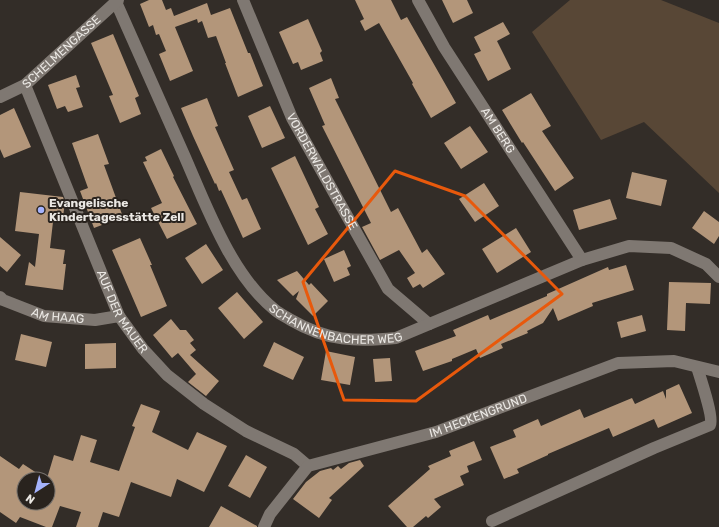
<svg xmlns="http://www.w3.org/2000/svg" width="719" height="527" viewBox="0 0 719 527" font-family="Rubik,sans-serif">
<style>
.green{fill:#584736}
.building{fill:#b3967a}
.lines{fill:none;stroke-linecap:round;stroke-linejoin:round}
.minor{stroke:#7f7872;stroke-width:12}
.marked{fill:none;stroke:#e8590c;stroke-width:3;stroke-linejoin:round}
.poi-dot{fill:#a4b2fc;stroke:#29231e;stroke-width:1.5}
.labels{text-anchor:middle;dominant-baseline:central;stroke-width:4;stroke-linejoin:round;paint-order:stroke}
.street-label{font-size:12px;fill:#ebe8e4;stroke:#29231e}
.poi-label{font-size:12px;font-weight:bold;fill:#ebe8e4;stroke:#29231e;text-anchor:start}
</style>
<rect width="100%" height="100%" fill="#332d28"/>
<path class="green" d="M570,0h91l58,23v170l-75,-71 -43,18 -69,-108z"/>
<path class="building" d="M149,0h13l4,10 5,-2 3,8 33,-13 4,12 19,-7 18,45h2l13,33 -25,11 -13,-34h1l-10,-27 -8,2 -6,-17 -4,2 -1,-4 -22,8 18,44 -23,10 -11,-27 7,-3 -7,-17 -3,1 -3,-10 -4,2 -9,-23z
M355,0h36l10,20 6,-3 49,86 -25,15 -19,-34 1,-1 -34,-60 -14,8 -5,-10 4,-2z
M442,0h25l6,13 -20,10z
M308,19l14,32 -2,2 3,8 -22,9 -3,-8 -5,2 -14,-32z
M503,22l7,12 -13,7 14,28 -23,12 -14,-27 7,-3 -7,-14z
M113,34l26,62 -4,2 6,16 -21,9 -11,-27 4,-1 -22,-52z
M76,75l4,12 -4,1 7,19 -15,5 -3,-6 -8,3 -9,-24z
M331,78l8,20 -4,1 56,113 7,-4 24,45 5,-4 18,25 -22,14 -3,-4 -7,4 -6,-10 8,-5 -16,-23 -19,10 -18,-33 9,-4 -49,-97 3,-1 -16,-37z
M531,93l20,33 -9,5 32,47 -19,13 -32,-49 -1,1 -20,-33z
M207,98l11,28 -3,1 19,43 -5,2 13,28 5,-2 14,31 -18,9 -22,-48 -2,1 -3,-8 -1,1 -22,-48 -12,-28z
M270,106l15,32 -23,10 -14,-32z
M14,108l17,39 -27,11 -4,-9v-34z
M470,126l18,26 -27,17 -17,-26z
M98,134l11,30 -5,1 19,52 -29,11 -14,-37 8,-3 -16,-45z
M161,149l13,27 -1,1 24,47 -30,15 -16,-31 11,-5 -19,-41 4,-1 -2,-4z
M295,156l24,51 -4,2 13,25 -20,11 -37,-77z
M632,172l35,8 -6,26 -35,-8z
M484,183l15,23 -24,16 -16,-23z
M20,192l43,5 2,6 -3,20 -9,-1 -3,26 15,2 -2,14h3l-3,26 -38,-5 4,-23 6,5 4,-33 -24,-3z
M610,199l7,20 -38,11 -6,-20z
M704,211l15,11v14l-5,8 -22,-16z
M516,228l15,24 -34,21 -15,-24z
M0,237l21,18 -14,17 -7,-6z
M140,238l12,27h-2l17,41 -26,11 -29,-67z
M206,244l17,26 -21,14 -17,-26z
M344,250l7,16 -4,2 3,7 -16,7 -10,-23z
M626,265l8,25 -42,13 1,3 -35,15 -5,-13 -10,15 -16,8 1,2 -27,11 2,4 -23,10 -4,-9 -24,10v2l-29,10 -8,-20 41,-15 -3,-6 35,-15 2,5 57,-24v-2l61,-27 1,3z
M297,271l12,14 2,-2 17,18 -15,15 -17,-17 3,-8 -6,5 -16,-16z
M669,282l42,1 -1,21 -24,-1 -1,28 -18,-1z
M237,292l26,30 -19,17 -26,-31z
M642,315l4,16 -25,7 -4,-16z
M171,319l9,11h6l8,10 -4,3 6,7 -6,5 29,26 -13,15 -18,-14 8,-8 -18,-21 -6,5 -19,-23z
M21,334l31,8 -6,25 -31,-7z
M274,342l30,15 -11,23 -30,-14z
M116,343v25l-31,1v-25z
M326,351l29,6 -5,28 -29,-5z
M390,358l2,23 -17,1 -2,-23z
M679,384l13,29 -34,15 -4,-9 -41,18 -4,-9 -61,26v1l-31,14 2,4 -15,6 -14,-32 26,-10 -3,-7 25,-11 3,7 39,-17 4,9 48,-20 3,6 28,-13 3,8v-9z
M141,404l19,7 -8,21 36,18 9,-18 30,14 -23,46 -27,-13 -6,18 -40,-15 -12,35 -16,-5 -5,15h-22l5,-15 -21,-6 -8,21h-6l-26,-10 -4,6 -16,-11v-56l19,13 4,-5 23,15h-22v24h24v-8l3,-11 -3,-1v-8l6,-20 19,6 8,-26 16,5 -7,22 29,9 16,-44 -3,-1z
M474,441l8,19 -15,6 2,6 -9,4 4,9 -30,14 7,8 -13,11 -2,-2 -13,11h-6l-19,-21 42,-37 -2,-3 23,-10 -2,-5z
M246,455l21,12 -17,31 -22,-12z
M360,460l4,6 -35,32 3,2 -13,18 -26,-19 13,-17 14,-11 11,-3 2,2 5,-4 3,3 8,-6z
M221,506l36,20v1h-48z"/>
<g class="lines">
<g class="minor">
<path id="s1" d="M243,0l49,118 96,171 41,35"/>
<path id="s2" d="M418,0l26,47 138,213"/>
<path id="s3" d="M116,2c23,51 45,102 68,153 22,50 47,120 91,155 5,4 11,7 16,10 36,21 65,22 105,18l186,-78 47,-14 42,2 35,16 13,13"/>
<path id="s4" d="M25,85l94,231 24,33 24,26 37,29 42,27 48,23 14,12"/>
<path id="s5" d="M0,97l25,-12 93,-85"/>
<path id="s6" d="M0,297l3,3 41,16 51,4 24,-4"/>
<path d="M492,521l162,-73 56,-23c4,-7 -10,-48 -13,-58"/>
<path id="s7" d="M264,527l6,-13 38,-48 128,-34 182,-69 56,-2 45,11"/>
</g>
</g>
<path class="marked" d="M395,171l70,25 97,98 -146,107 -72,-1 -41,-118z"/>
<circle class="poi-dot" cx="41" cy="210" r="4"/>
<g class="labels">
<g class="street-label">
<text stroke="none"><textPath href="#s5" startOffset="77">SCHELMENGASSE</textPath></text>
<text stroke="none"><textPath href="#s2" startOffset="153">AM BERG</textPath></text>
<text stroke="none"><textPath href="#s1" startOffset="189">VORDERWALDSTRASSE</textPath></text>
<text stroke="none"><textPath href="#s4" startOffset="247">AUF DER MAUER</textPath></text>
<text stroke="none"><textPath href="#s6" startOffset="62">AM HAAG</textPath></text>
<text stroke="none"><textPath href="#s3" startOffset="413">SCHANNENBACHER WEG</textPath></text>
<text stroke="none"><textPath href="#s7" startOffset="253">IM HECKENGRUND</textPath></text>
</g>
<g class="poi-label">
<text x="49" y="203">Evangelische<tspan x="49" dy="14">Kindertagesstätte Zell</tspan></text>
</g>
</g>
<g transform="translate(36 491) rotate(216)"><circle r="19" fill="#29231e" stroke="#77726d"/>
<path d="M0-3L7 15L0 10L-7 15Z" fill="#a4b2fc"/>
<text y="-6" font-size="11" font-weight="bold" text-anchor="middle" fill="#ebe8e4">N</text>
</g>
</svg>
